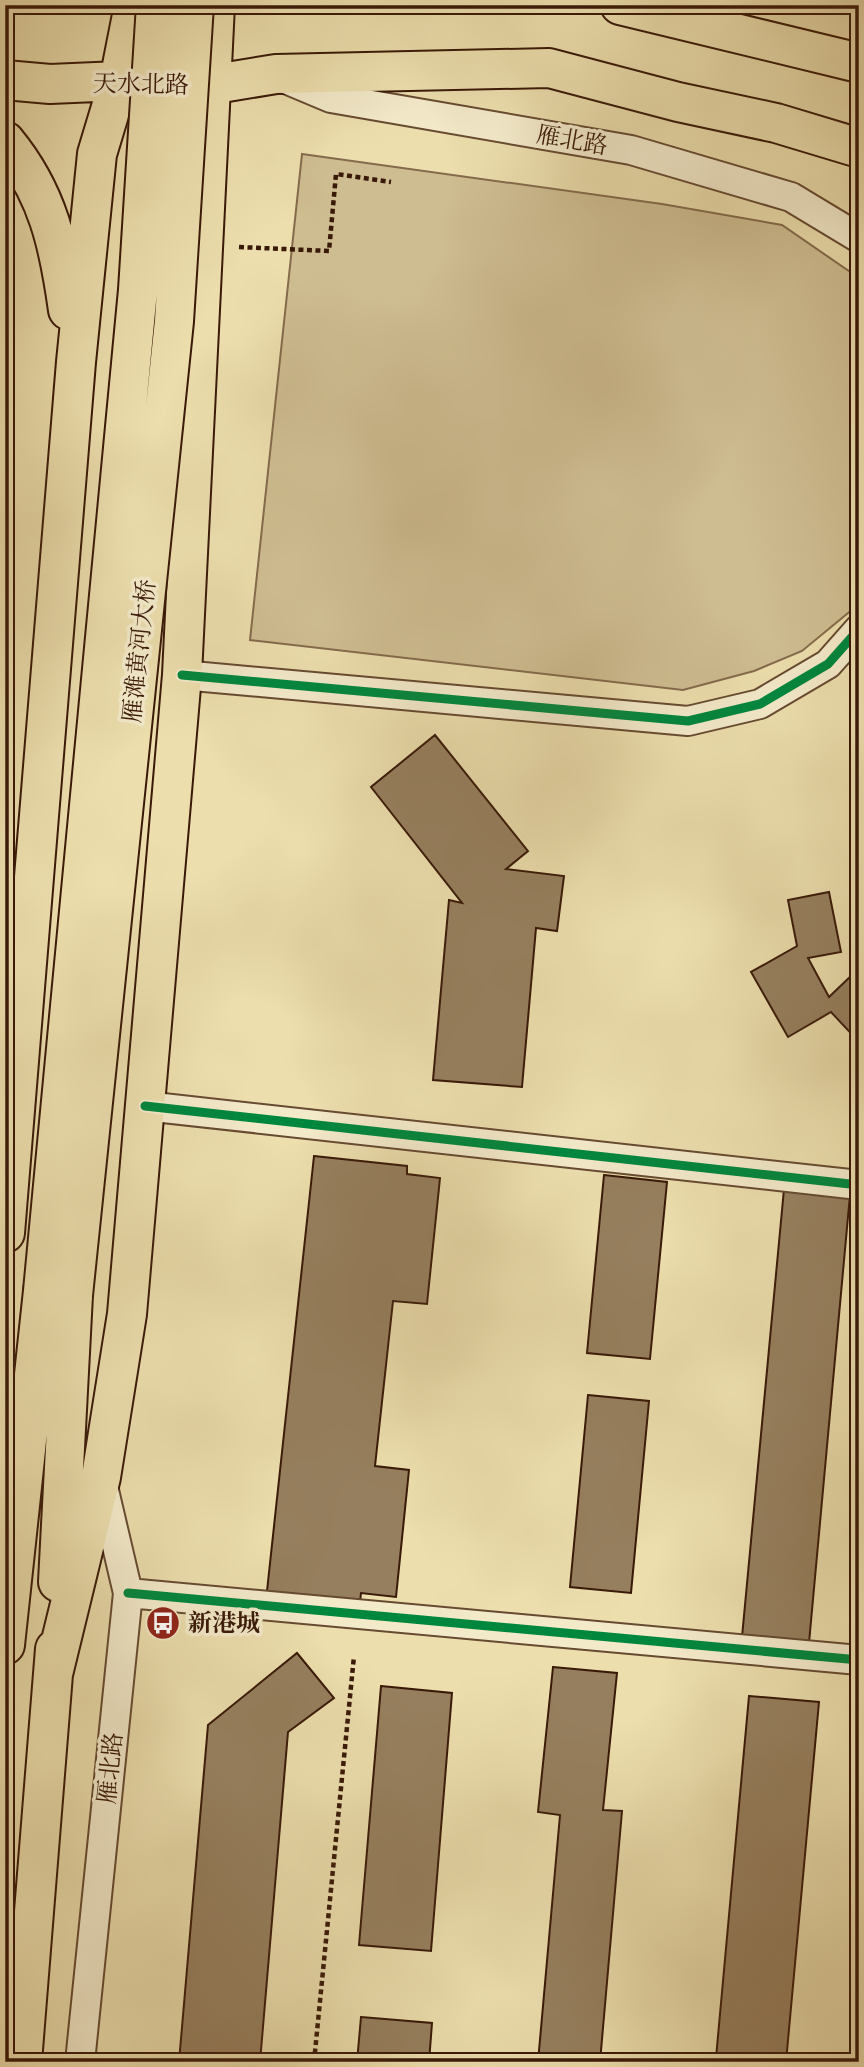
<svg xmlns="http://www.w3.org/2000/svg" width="864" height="2067" viewBox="0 0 864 2067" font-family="'IM FELL Great Primer','Noto Serif SC',serif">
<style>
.green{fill:#cebd91;stroke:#846b4c;stroke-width:2}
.building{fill:#967f5e;stroke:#391908;stroke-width:2}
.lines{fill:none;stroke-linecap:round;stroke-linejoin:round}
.minor-casing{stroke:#664a31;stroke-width:32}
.primary-casing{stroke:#391908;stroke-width:42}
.path{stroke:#391908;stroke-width:4.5;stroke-dasharray:5 3.5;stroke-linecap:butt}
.minor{stroke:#f3eaca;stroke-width:28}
.primary{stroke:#ecdead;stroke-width:38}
.primary-bridge-casing{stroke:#391908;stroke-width:42;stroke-linecap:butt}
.primary-bridge{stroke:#ecdead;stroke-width:38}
.cycleway-casing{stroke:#f3eaca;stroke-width:13}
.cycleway{stroke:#00873e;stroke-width:9}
.labels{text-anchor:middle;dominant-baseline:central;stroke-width:7;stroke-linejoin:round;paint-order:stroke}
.street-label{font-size:24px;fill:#391908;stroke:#f3eaca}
.poi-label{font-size:24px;font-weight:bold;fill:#391908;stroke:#f3eaca;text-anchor:start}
</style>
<rect width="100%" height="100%" fill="#ecdead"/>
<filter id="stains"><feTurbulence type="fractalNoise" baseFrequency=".00286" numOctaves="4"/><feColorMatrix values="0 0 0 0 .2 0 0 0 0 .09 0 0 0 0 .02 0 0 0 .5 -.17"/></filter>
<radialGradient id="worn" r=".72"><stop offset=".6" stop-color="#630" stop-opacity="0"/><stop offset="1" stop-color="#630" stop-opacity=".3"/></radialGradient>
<path class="green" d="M302,154l360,50 120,21 77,53v326l-57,47 -48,20 -71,19 -433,-50z"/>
<path class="building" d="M435,735l93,116 -22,18 58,7 -7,55 -21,-3 -14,159 -89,-7 16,-180 13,3 -91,-116z
M829,892l12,60 -33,6 21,39 24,-23 6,7v61l-28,-30 -43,25 -37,-65 46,-26 -9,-46z
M314,1156l93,10v8l33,4 -13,126 -34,-3 -18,165 34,4 -13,127 -35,-4 -1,9 -93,-11z
M604,1175l63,7 -17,177 -63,-6z
M784,1189l66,6 -41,448 -67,-6z
M588,1395l61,6 -18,192 -61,-6z
M297,1653l37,45 -46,34 -28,330h-81l29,-337z
M553,1667l64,6 -14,137 19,1 -22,251h-62l22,-247 -22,-3z
M381,1686l71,7 -21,258 -72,-6z
M749,1696l70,6 -33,360 -70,-4z
M361,2017l71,6 -3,39h-72z"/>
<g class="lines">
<g class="minor-casing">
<path id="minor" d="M281,77l50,21 300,52 160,47 68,41
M182,675l506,46 72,-17 68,-40 31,-35
M145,1106l714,79
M128,1593l731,67
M80,2062l48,-469 -26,-111"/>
</g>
<g class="primary-casing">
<path id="primary" d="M620,5l239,58
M5,80l45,4 69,-3 90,4 67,-11 273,-6 129,34 98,21 83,25
M5,141c43,52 54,104 63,169
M5,1233l71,-871 21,-208 22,-73 15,-76
M58,1582l15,-287
M5,1645l38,-354
M53,1674l48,-197 26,-163 55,-639 33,-670
M22,2062l33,-413"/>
</g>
<path class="path" d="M239,247l90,4 7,-77 55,8
M314,2062l40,-406"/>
<use href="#minor" class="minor"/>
<use href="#primary" class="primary"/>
<g class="primary-bridge-casing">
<path id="primary-bridge" d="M43,1291l95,-1001 18,-285
M73,1295l101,-974 20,-316"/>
</g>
<use href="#primary-bridge" class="primary-bridge"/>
<g class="cycleway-casing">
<path id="cycleway" d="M182,675l506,46 72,-17 68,-40 31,-35
M145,1106l714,79
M128,1593l731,67"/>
</g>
<use href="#cycleway" class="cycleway"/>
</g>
<defs>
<g id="bus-disc" transform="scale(1.75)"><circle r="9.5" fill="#8f2418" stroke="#f3eaca"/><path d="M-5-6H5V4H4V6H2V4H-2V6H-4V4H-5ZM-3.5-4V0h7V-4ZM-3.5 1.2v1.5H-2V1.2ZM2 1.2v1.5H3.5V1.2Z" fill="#fff"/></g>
</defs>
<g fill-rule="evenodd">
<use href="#bus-disc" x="163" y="1623"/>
</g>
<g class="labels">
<g class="street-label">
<text transform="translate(141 84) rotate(1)">天水北路</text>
<text transform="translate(572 140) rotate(10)">雁北路</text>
<text transform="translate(139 651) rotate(-84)">雁滩黄河大桥</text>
<text transform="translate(110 1768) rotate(-84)">雁北路</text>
</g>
<g class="poi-label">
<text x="188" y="1623">新港城</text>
</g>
</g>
<rect width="864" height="2067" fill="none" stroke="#ecdead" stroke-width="28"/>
<rect x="7" y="7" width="850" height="2053" fill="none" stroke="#391908" stroke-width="3.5"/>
<rect x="14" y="14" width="836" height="2039" fill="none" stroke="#391908" stroke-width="2"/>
<rect width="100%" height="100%" filter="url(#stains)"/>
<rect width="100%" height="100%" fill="url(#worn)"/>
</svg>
